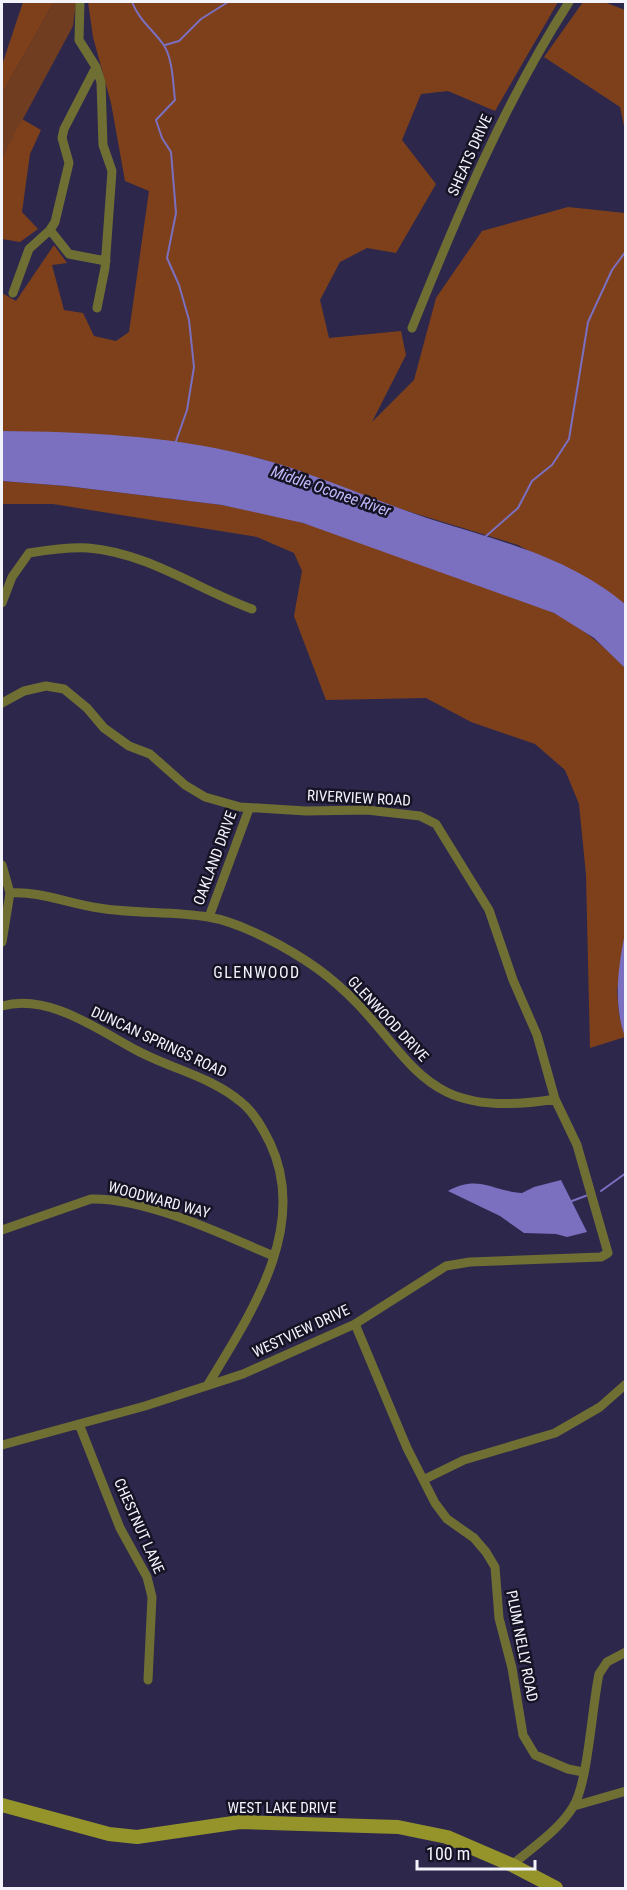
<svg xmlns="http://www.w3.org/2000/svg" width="627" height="1890" viewBox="0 0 627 1890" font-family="'Roboto Condensed',sans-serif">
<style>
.green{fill:#703d20}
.forest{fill:#7d401b}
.water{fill:#7b6fc0}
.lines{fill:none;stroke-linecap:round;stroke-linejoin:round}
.stream{stroke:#7b6fc0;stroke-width:2}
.minor{stroke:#6f6f34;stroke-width:9}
.secondary{stroke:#95942b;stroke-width:14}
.labels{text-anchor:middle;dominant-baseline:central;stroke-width:5;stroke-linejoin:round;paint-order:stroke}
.street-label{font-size:15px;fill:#f3f3fc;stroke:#151324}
.water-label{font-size:16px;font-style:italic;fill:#c0b9fa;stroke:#151324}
.neighbourhood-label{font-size:16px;letter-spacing:1.5px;fill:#f3f3fc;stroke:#151324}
</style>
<rect width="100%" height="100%" fill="#2d274c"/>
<path class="green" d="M54,2h22l-3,24 -71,132v-64z"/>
<path class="forest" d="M23,2h31l-52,92v-29z
M88,2h470l-63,109 -47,-20 -27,3 -19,46 34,44 -40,69 -29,-5 -27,14 -20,38 9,38 72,-7 5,24 -34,67 42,-42 22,-82 46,-67 86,-24 57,6v391l-107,-59 -114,-35 -145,-52 -118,-20 -139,-7v-138l14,8 38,-56 13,18 -15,2 12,45 19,3 11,23 22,5 13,-9 20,-141 -24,-10 -14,-78 -18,-66z
M583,2h21l21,8v121l-5,-24 -76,-50z
M22,119l19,11 -11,24 -8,58 16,17 -18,13 -18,-3v-81z
M2,481l64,5 156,19 58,11 55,17 208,75c33,14 58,35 82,60l1,265 -9,58 2,23 6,23 -35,11 -4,-173 -7,-71 -14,-34 -30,-26 -64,-22 -45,-24 -100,2 -32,-84 8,-45 -8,-18 -37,-16 -204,-33h-51z"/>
<path class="water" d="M2,431c81,1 165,4 244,24 62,15 121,43 181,63 69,22 141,38 198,86v64l-31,-30 -40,-25 -251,-90 -81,-18 -156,-19 -64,-5z
M625,933v104c-12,-34 -7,-69 0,-104z
M561,1180l26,52 -20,5 -11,-3 -32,-1 -24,-17 -52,-25c30,-17 44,0 74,2l12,-6z"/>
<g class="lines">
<path class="stream" d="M132,2c7,18 20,27 31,42 10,14 10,40 12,56l-19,20 6,18 9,14 5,61 -9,45 12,27 10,35 5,47 -7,43 -12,34
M165,45l14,-4 22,-22 27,-17
M485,537l33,-29 14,-27 20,-16 17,-26 19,-117 24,-52 14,-19
M601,1191l25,-18
M572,1201l16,-6"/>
<path class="minor" d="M80,2l-1,38 17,27 5,15 2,63 9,26 -7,97 -8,40
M50,230l19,24 37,7
M13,293l16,-44 21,-19 5,-8 14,-59 -7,-25 2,-9 32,-62
M412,328c46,-114 91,-223 157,-326
M2,603l10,-26 17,-24c19,-3 40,-6 59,-5 60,5 109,41 164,61
M2,703l22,-12 22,-5 18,3 23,19 17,20 25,18 21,8 35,31 20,12 35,10 66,4 61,-1 53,6 16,8 53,86 24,70 24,55 18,64 22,46 31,108 -7,4 -131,5 -24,4 -91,58 -112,50 -98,32 -143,39
M2,865l8,28 -8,49
M10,893c31,-2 59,11 89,15 36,6 73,3 109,9 33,5 82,32 110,52 97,71 86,156 237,130
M209,917l40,-108
M2,1006c46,-13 95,23 134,44 35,19 74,26 105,52 13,10 22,27 29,41 40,84 -20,172 -63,243
M2,1230l89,-31c55,-1 132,35 182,57
M355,1324l52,124 28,55 12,16 27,19 12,14 9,15 4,51 13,50 11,67 12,20 33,14 15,3
M79,1424l41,104 27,49 5,20 -4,83
M425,1479l39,-19 91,-27 45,-26 26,-23
M574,1806l52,-15
M512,1865c20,-17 47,-35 61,-58 15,-23 19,-101 26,-133l8,-12 19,-10"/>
<path class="secondary" d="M2,1805l107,29 28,3 103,-15 158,5 49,10 65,28 44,23"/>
</g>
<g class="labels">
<g class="street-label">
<text transform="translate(470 155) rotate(-66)">SHEATS DRIVE</text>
<text transform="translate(359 798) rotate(3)">RIVERVIEW ROAD</text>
<text transform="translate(215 858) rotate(-70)">OAKLAND DRIVE</text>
<text transform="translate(388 1019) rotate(47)">GLENWOOD DRIVE</text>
<text transform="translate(159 1042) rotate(25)">DUNCAN SPRINGS ROAD</text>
<text transform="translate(159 1200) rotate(15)">WOODWARD WAY</text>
<text transform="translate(301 1331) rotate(-25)">WESTVIEW DRIVE</text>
<text transform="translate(139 1526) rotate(66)">CHESTNUT LANE</text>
<text transform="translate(522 1646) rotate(79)">PLUM NELLY ROAD</text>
<text x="282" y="1808">WEST LAKE DRIVE</text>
</g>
<g class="water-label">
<text transform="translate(331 491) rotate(19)">Middle Oconee River</text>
</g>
<g class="neighbourhood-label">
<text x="257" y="972">GLENWOOD</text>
</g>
</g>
<rect width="627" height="1890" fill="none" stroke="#f3f3fc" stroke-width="6"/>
<path d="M417 1860v9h118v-9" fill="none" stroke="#f3f3fc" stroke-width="3"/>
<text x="426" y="1860" font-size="18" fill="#f3f3fc" stroke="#151324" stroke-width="4.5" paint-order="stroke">100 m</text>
</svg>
